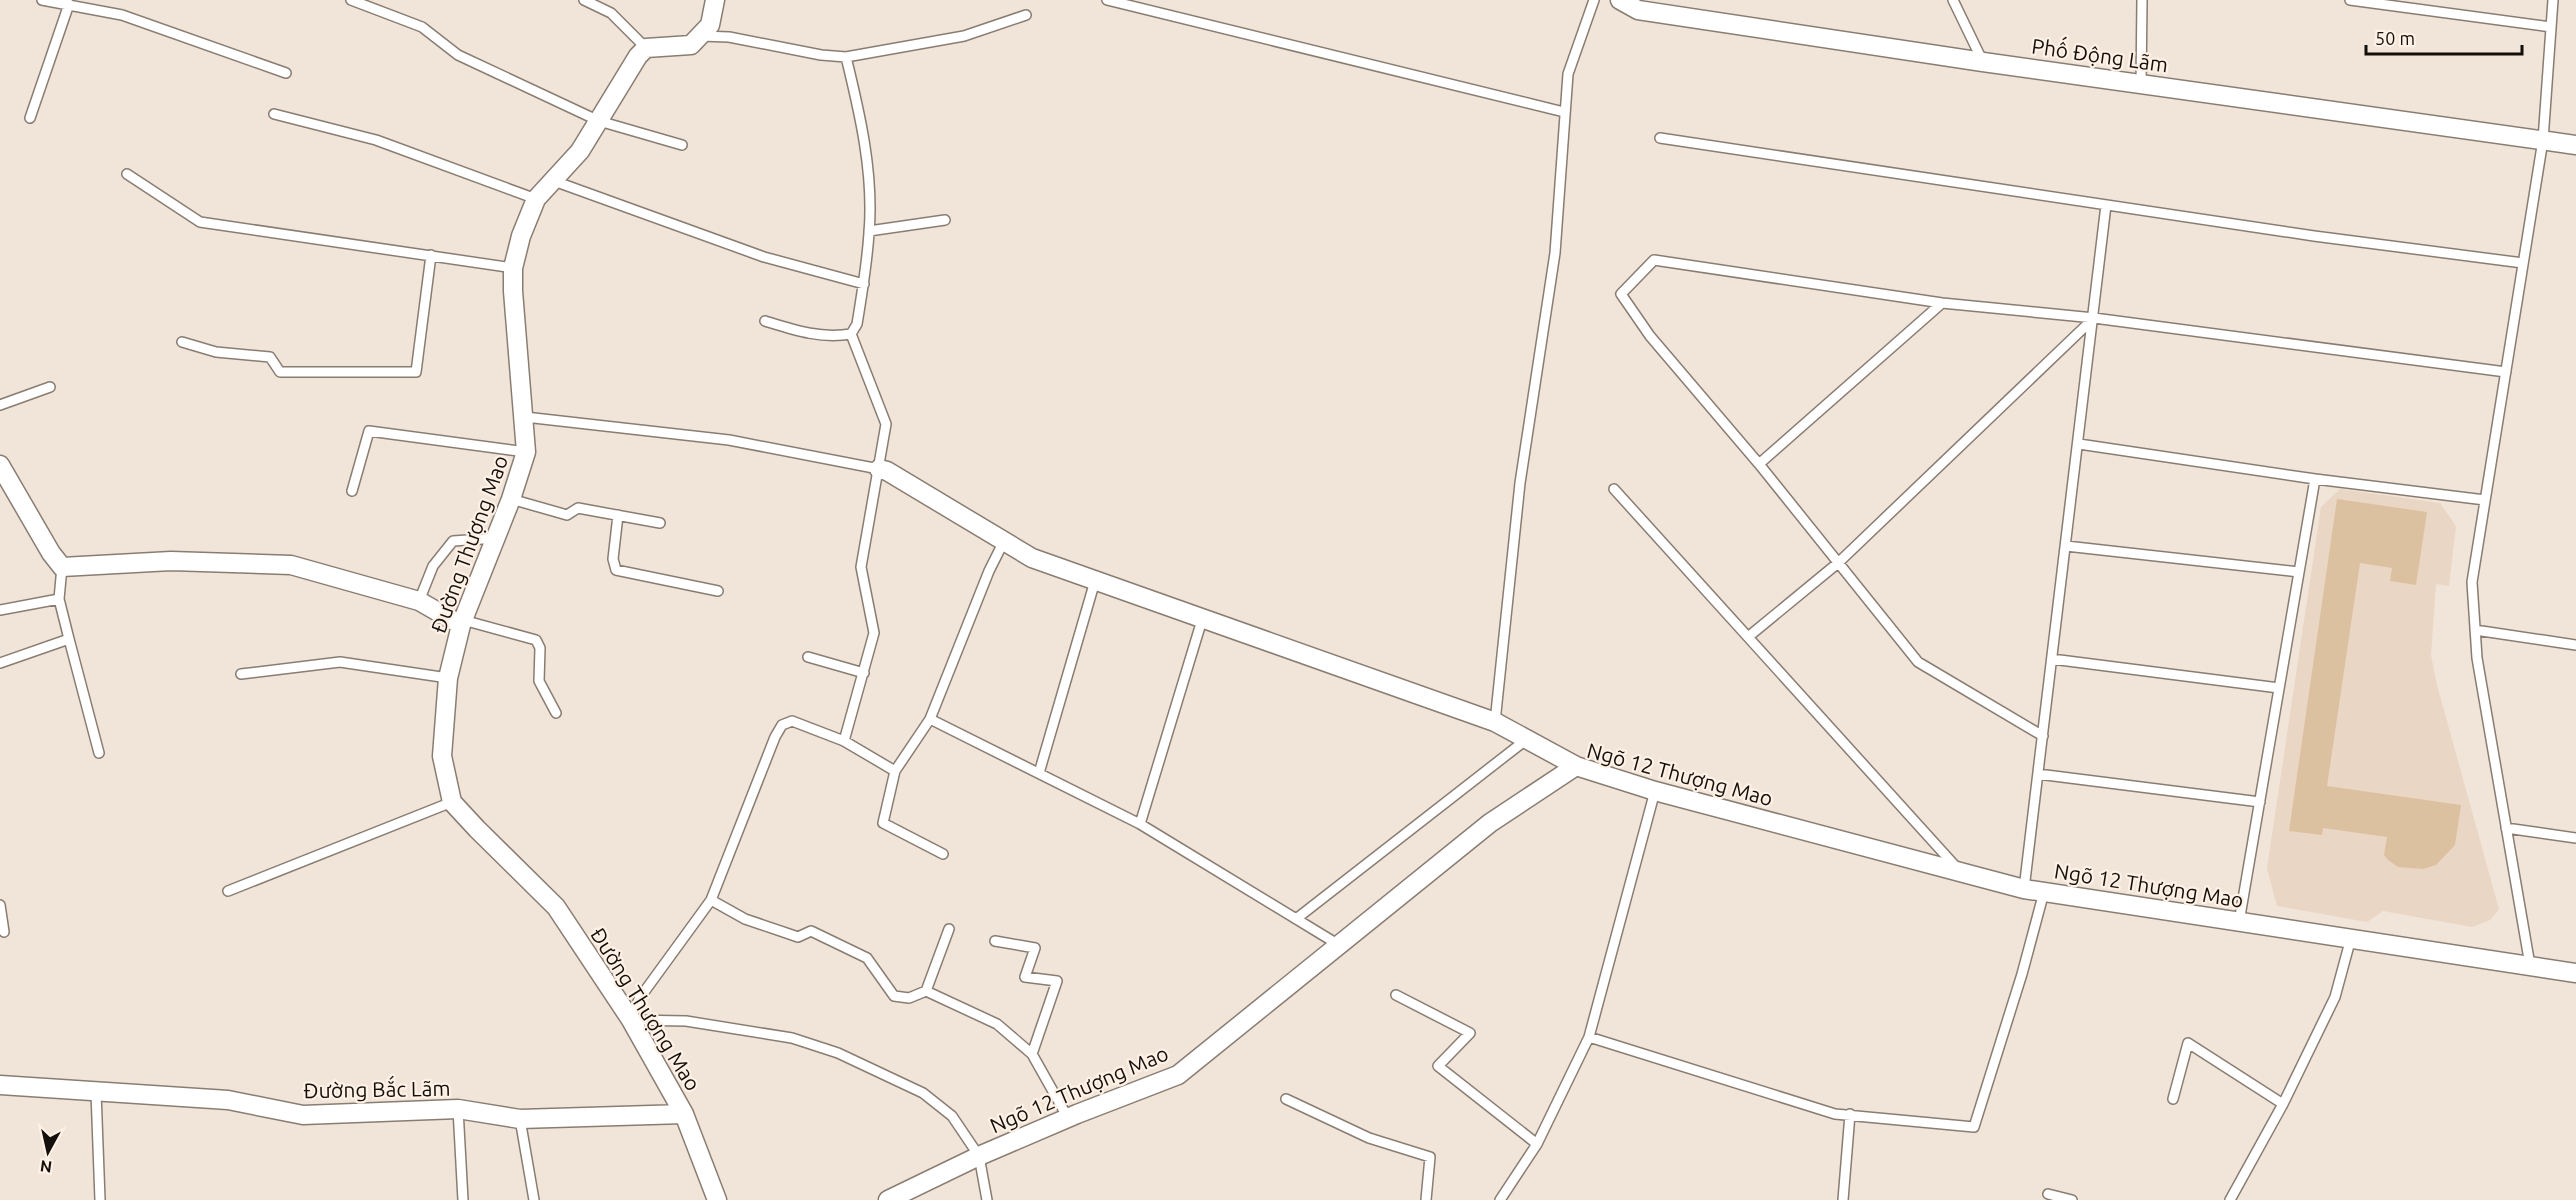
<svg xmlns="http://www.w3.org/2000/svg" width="2576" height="1200" viewBox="0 0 2576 1200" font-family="Ubuntu,sans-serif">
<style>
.built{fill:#ead6c5}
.building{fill:#dbc1a0}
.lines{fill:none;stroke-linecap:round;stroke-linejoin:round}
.service-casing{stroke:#897d72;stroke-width:12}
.minor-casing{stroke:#897d72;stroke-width:21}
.service{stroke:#fff;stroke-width:9}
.minor{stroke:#fff;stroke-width:18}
.labels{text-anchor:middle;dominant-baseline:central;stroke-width:4.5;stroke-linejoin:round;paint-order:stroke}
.street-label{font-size:21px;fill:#130f0b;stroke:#fff1e5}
</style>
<rect width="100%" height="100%" fill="#f1e4d8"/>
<path class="built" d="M2340,489l100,14 16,23 -7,60 -13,-2 -5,71 6,30 62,224 -9,11 -18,7 -89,-16 -16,11 -90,-16 -10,-38 54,-361z"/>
<path class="building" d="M2337,499l90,13 -11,73 -26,-4 2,-13 -32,-5 -33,223 134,19 -6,40 -19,20 -13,4 -25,-2 -10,-7 -4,-5 3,-18 -64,-9 -1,7 -33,-4z"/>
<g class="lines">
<g class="service-casing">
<path id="service" d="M42,0l80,15 164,58
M351,0l71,27 36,28 141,66 83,24
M584,0l27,13 35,35
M1107,0l457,112
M1953,0l30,62
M2350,0l201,27
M701,36l28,1 92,18 25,2 118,-21 62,-21
M2141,84l1,-84
M274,114l102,26 160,59
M30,118l39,-114
M1660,138l654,98 209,27
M127,174l73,48 313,46
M554,181l210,76 100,27
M869,231l76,-11
M765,321c29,9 55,18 86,13l6,-10c5,-30 10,-60 12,-91 5,-59 -9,-119 -23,-176
M182,342l34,10 54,5 10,15h136l15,-117
M0,405l50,-18
M525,417l204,23 150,29
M2079,444l236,35 170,21
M1759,464l183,-161
M1614,489l343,379
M352,491l17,-60 157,21
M511,499l56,16 11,-7 82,15
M618,515l-5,44 3,11 102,21
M2066,546l233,26
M419,601l14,-35 20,-25 43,-3
M0,610l59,-11 3,-32
M463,620l73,20 4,8 -1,33 17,32
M2475,630l101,15
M1748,637l90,-74 256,-245
M69,639l30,114
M808,657l56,16
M2052,659l227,29
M0,663l69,-24 -10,-40
M241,674l99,-12 108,16
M930,719l210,105 199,121
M1495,722l25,-239 35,-230 13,-179 26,-74
M2043,736l-125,-74 -159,-198 -109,-128 -29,-42 33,-34 288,43 152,15 412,54
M844,741l30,-108 -13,-66 25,-143 -35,-90
M895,771l35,-52 59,-148 15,-30
M1039,773l56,-192
M2038,774l222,28
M1140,824l62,-204
M2506,828l70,10
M943,854l-60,-31 12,-52 -51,-30 -52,-20 -10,4 -7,12 -64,163 -72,99 -8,21 55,1 106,17 46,15 85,40 29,23 27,40 8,44
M2024,889l82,-684
M228,891l224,-89
M711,900l34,19 53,18 13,-6 56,27 27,38 15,2 17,-7 71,33 35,30 36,64
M0,905l4,27
M1296,919l231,-180
M2239,922l76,-443
M995,941l40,7 -10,29 32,4 -25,73
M2530,965l-53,-307 -5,-76 71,-442 10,-140
M926,991l23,-62
M1396,995l74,38 -32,33 99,78
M1589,1037l246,77 139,13 48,-153 22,-82
M96,1092l4,108
M1286,1099l83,39 61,19 -4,43
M2173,1099l15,-56 95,61
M458,1109l5,91
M520,1119l14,81
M2048,1194l24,6
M1500,1200l37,-56 52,-107 66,-246
M1843,1200l7,-86
M2230,1200l53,-96 52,-107 16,-59"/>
</g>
<g class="minor-casing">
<path id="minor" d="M715,0l-5,25 -19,20 -45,3 -8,8 -58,95 -44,48 -15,37 -8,32v23l13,161 -15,47 -50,126 -13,53 -6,78 10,46 25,27 79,78 75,113 53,94 33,86
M1620,0l18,10 345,52 593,83
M0,465l51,88 11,14 109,-6 120,4 128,36 42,24
M879,469l8,2 145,87 463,164 81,44
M0,1085l228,15 75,15 155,-6 62,10 164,-5
M888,1200l91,-44 98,-42 101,-39 312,-252 86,-57 79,25 369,98 552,84"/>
</g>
<use href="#service" class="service"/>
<use href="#minor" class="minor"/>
</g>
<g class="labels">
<g class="street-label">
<text transform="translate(2100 55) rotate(8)">Phố Động Lãm</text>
<text transform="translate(469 544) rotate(-70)">Đường Thượng Mao</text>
<text transform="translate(1680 774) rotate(15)">Ngõ 12 Thượng Mao</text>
<text transform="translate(2149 885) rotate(9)">Ngõ 12 Thượng Mao</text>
<text transform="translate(646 1009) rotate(58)">Đường Thượng Mao</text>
<text transform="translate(377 1089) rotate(-1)">Đường Bắc Lãm</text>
<text transform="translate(1079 1089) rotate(-23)">Ngõ 12 Thượng Mao</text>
</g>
</g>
<g transform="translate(48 1152) rotate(188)" stroke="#fff1e5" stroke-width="4.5" paint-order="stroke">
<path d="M0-4.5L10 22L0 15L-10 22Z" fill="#130f0b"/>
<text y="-9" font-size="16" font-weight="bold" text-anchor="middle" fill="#130f0b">N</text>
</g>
<path d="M2366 45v9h156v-9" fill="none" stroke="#130f0b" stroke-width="3"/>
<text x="2375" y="45" font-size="18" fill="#130f0b" stroke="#fff1e5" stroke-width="4.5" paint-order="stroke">50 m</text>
</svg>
